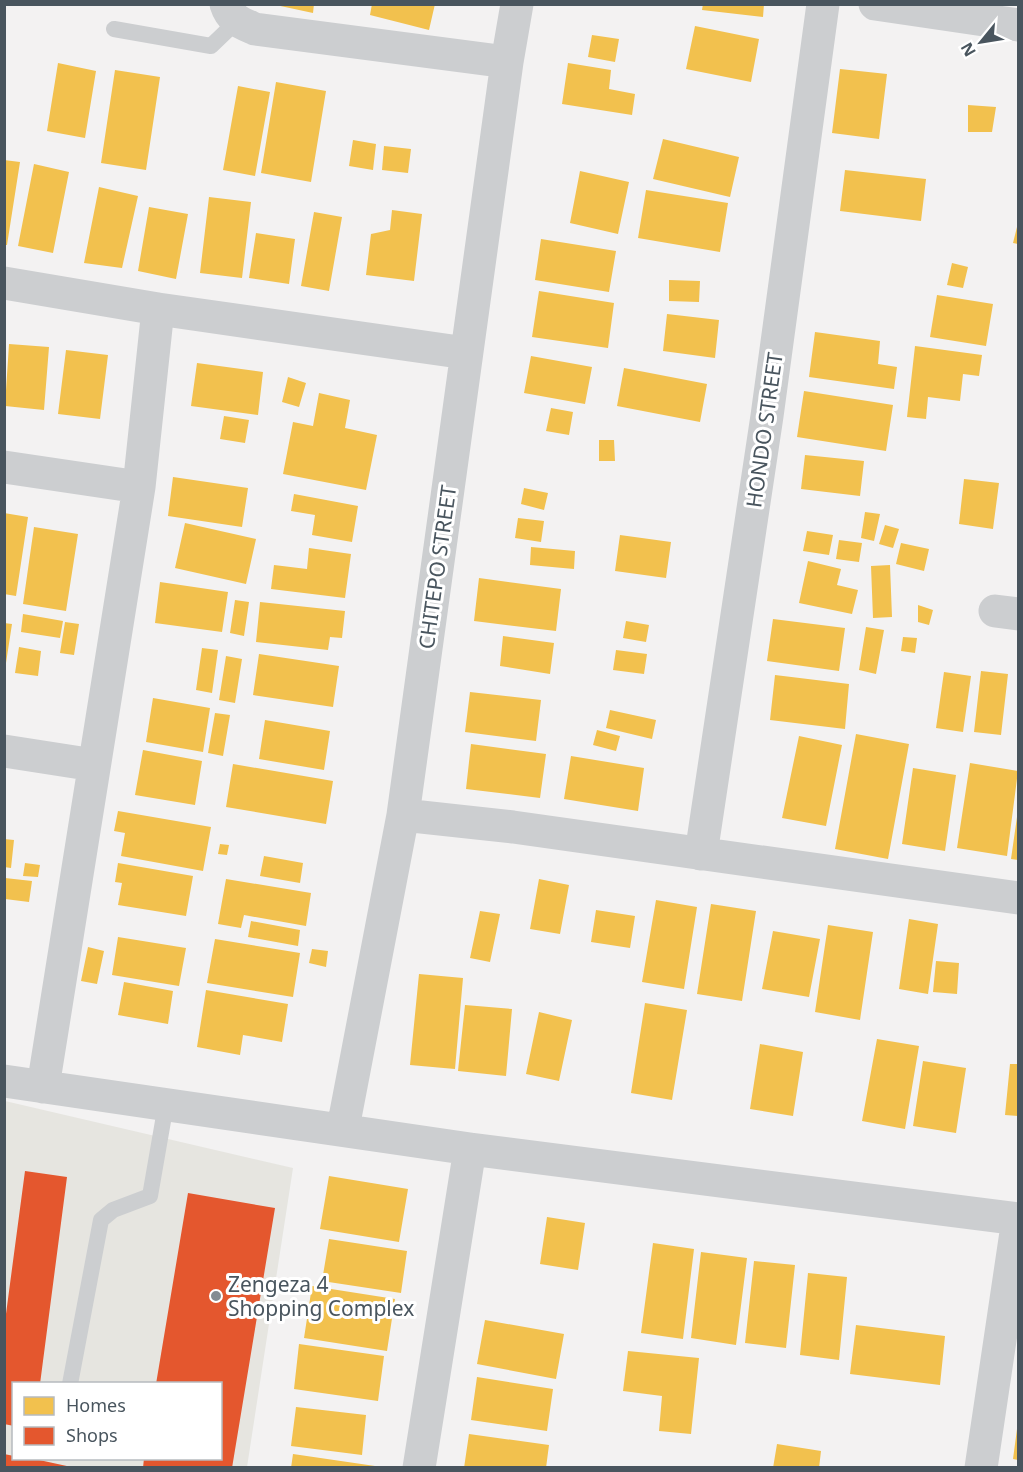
<svg xmlns="http://www.w3.org/2000/svg" width="1023" height="1472" viewBox="0 0 1023 1472" font-family="'Noto Sans',sans-serif">
<style>
.commercial{fill:#e6e5e0;fill-rule:evenodd}
.homes{fill:#f2c14e}
.shops{fill:#e4572e}
.lines{fill:none;stroke-linecap:round;stroke-linejoin:round}
.service{stroke:#ccced0;stroke-width:16}
.minor{stroke:#ccced0;stroke-width:33}
.poi-dot{fill:#848c92;stroke:#fff;stroke-width:2}
.labels{text-anchor:middle;dominant-baseline:central;stroke-width:6;stroke-linejoin:round;paint-order:stroke}
.street-label{font-size:21px;fill:#49555e;stroke:#fff}
.poi-label{font-size:21px;fill:#49555e;stroke:#fff;text-anchor:start}
</style>
<rect width="100%" height="100%" fill="#f3f2f2"/>
<path class="commercial" d="M5,1101l288,67 -46,299 -242,1zM14,1384h206v74h-206z"/>
<path class="homes" d="M271,4h43l-1,9z
M372,4h63l-6,26 -59,-15z
M703,4h61l-1,13 -61,-7z
M695,26l64,13 -8,43 -65,-13z
M592,35l27,4 -4,23 -27,-5z
M58,63l38,8 -11,67 -38,-7z
M568,63l43,7 -2,19 26,5 -3,21 -70,-11z
M840,69l47,5 -8,65 -47,-6z
M115,70l45,7 -14,93 -45,-7z
M276,82l50,9 -15,91 -50,-9z
M238,86l32,6 -15,84 -32,-6z
M968,105l28,2 -4,25h-24z
M663,139l76,18 -9,40 -77,-18z
M353,140l23,4 -3,26 -24,-4z
M384,146l27,3 -3,24 -26,-3z
M4,160l16,2 -13,83h-3z
M34,164l35,8 -16,81 -35,-7z
M845,170l81,9 -5,42 -81,-10z
M580,171l49,11 -11,52 -48,-11z
M99,187l39,9 -16,72 -38,-5z
M646,190l82,13 -8,49 -82,-14z
M209,197l42,5 -9,76 -42,-5z
M149,207l39,7 -12,65 -38,-8z
M392,210l30,4 -8,67 -48,-6 5,-41 19,-4z
M314,212l28,5 -13,74 -28,-5z
M1018,223v21l-5,-1z
M256,233l39,6 -6,45 -40,-6z
M541,239l75,12 -7,41 -74,-12z
M952,263l16,4 -5,21 -16,-3z
M669,280l31,1 -1,21 -30,-1z
M539,291l75,12 -6,45 -76,-11z
M937,295l56,9 -7,42 -56,-9z
M667,314l52,6 -4,38 -52,-7z
M815,332l65,9 -2,23 19,3 -3,22 -85,-12z
M9,344l40,3 -5,63 -39,-4z
M915,346l67,9 -3,21 -16,-2 -3,27 -32,-4 -2,22 -19,-2z
M66,350l42,5 -8,64 -42,-5z
M531,356l61,11 -7,37 -61,-11z
M197,363l66,9 -5,43 -67,-9z
M624,368l83,16 -7,38 -83,-16z
M288,377l18,6 -7,24 -17,-5z
M804,391l89,14 -7,46 -89,-14z
M319,393l31,7 -5,28 32,7 -11,55 -83,-16 10,-52 20,4z
M551,408l22,4 -4,23 -23,-4z
M224,416l25,4 -4,23 -25,-4z
M599,440h15l1,21h-16z
M805,455l59,6 -4,35 -59,-7z
M173,477l75,11 -6,39 -74,-11z
M964,479l35,4 -6,46 -34,-5z
M524,488l24,5 -4,17 -23,-6z
M294,494l64,12 -6,36 -40,-7 3,-20 -24,-4z
M865,512l15,2 -6,27 -13,-3z
M4,513l24,4 -12,79 -12,-2z
M518,518l26,3 -3,21 -26,-4z
M185,523l71,16 -10,45 -71,-16z
M885,525l14,4 -6,19 -14,-4z
M34,527l44,7 -12,77 -43,-7z
M807,531l26,4 -4,20 -26,-4z
M620,535l51,7 -5,36 -51,-7z
M839,540l23,3 -3,19 -23,-3z
M901,543l28,6 -5,22 -28,-7z
M531,547l44,4 -1,18 -44,-4z
M309,548l42,6 -6,44 -74,-9 3,-24 33,4z
M808,561l33,8 -4,16 21,5 -6,24 -53,-11z
M890,565l2,52 -19,1 -2,-52z
M479,578l82,11 -5,42 -82,-10z
M160,582l68,10 -6,40 -67,-9z
M235,600l14,2 -5,34 -14,-3z
M260,602l85,9 -3,27 -12,-1 -2,13 -72,-8z
M918,605l15,5 -4,15 -11,-3z
M23,614l40,7 -3,17 -39,-6z
M773,619l72,9 -6,43 -72,-10z
M626,621l23,4 -3,17 -23,-4z
M65,622l14,2 -5,31 -14,-2z
M4,623l8,1 -6,39 -2,-1z
M866,627l18,3 -8,44 -17,-4z
M503,636l51,7 -4,31 -50,-8z
M903,637l14,1 -2,15 -14,-2z
M19,647l22,4 -3,25 -23,-3z
M202,648l16,2 -6,43 -16,-3z
M616,650l31,4 -3,20 -31,-4z
M259,654l80,12 -6,41 -80,-12z
M226,656l16,3 -7,44 -16,-3z
M981,671l27,3 -7,61 -27,-3z
M944,672l27,4 -8,56 -27,-4z
M775,675l74,9 -4,45 -75,-9z
M470,692l71,8 -5,41 -71,-9z
M153,698l57,10 -7,44 -57,-10z
M610,710l46,10 -4,19 -46,-11z
M215,713l15,2 -7,41 -15,-3z
M265,720l65,11 -6,39 -65,-11z
M597,730l23,6 -4,15 -23,-6z
M856,734l53,10 -21,115 -53,-10z
M799,736l43,9 -16,81 -44,-8z
M471,744l75,10 -6,44 -74,-9z
M143,750l59,11 -7,44 -60,-10z
M571,756l73,12 -6,43 -74,-12z
M970,763l48,8 -11,85 -50,-8z
M233,764l100,17 -7,43 -100,-17z
M913,768l43,7 -11,76 -43,-7z
M118,811l93,16 -8,44 -82,-15 4,-23 -11,-2z
M1017,817h1v43l-7,-1z
M4,839l10,1 -3,28 -7,-1z
M220,844l9,1 -2,10 -9,-1z
M264,856l39,7 -3,20 -40,-7z
M25,863l15,2 -2,12 -15,-1z
M118,863l75,13 -7,40 -68,-11 4,-22 -7,-1z
M5,878l27,3 -3,21 -24,-3z
M226,879l85,14 -5,33 -62,-11 -3,13 -23,-4z
M539,879l30,6 -9,49 -30,-5z
M656,900l41,7 -13,82 -42,-7z
M711,904l45,7 -14,90 -45,-7z
M596,910l39,6 -5,32 -39,-6z
M480,911l20,3 -10,48 -20,-4z
M909,919l29,5 -10,70 -29,-5z
M251,921l49,9 -2,16 -50,-9z
M828,925l45,7 -13,88 -45,-8z
M773,931l47,8 -11,58 -47,-8z
M118,937l68,11 -7,38 -67,-11z
M215,939l85,14 -7,44 -86,-14z
M88,947l16,4 -7,33 -16,-3z
M312,949l16,2 -2,16 -17,-4z
M936,961l23,2 -2,31 -24,-2z
M419,974l44,4 -8,91 -45,-4z
M124,982l49,9 -5,33 -50,-9z
M206,990l82,14 -6,38 -39,-7 -3,20 -43,-8z
M645,1003l42,7 -15,90 -41,-7z
M465,1005l47,4 -6,67 -48,-5z
M539,1012l33,8 -13,61 -33,-7z
M877,1039l42,7 -14,83 -43,-8z
M760,1044l43,8 -10,64 -43,-7z
M923,1061l43,7 -10,65 -43,-7z
M1010,1064h8v52l-13,-1z
M329,1176l79,13 -9,53 -79,-13z
M547,1217l38,6 -7,47 -38,-6z
M329,1239l78,12 -6,42 -79,-12z
M653,1243l41,6 -11,90 -42,-6z
M701,1252l46,6 -11,87 -45,-7z
M754,1261l41,4 -9,83 -41,-5z
M808,1273l39,4 -8,83 -39,-5z
M312,1286l83,13 -8,52 -83,-13z
M485,1320l79,14 -8,45 -79,-15z
M856,1325l89,11 -5,49 -90,-11z
M299,1344l85,12 -6,45 -84,-12z
M628,1351l71,7 -8,76 -32,-3 3,-35 -39,-5z
M477,1377l76,12 -6,42 -76,-11z
M296,1407l70,8 -4,40 -71,-9z
M1017,1429l1,1v30l-5,-1z
M469,1434l80,11 -3,23h-82z
M777,1444l44,7 -2,17h-46z
M293,1454l82,12v2h-84z"/>
<path class="shops" d="M25,1171l42,6 -27,207h-26v42l-10,-2v-95z
M188,1193l87,15 -43,260h-89l1,-10h76v-74h-64z
M4,1454l10,2v2h16l46,10h-72z"/>
<g class="lines">
<path class="service" d="M114,29l97,17 25,-24
M70,1384l31,-164 12,-10 37,-14 16,-92"/>
<path class="minor" d="M226,4c5,16 15,19 29,25l252,33
M875,4l143,21
M4,283l154,26
M4,467l135,20
M995,611l23,3
M4,751l90,14
M403,815l110,12 505,71
M701,854l66,-438 56,-412
M4,1081l466,68 548,70
M43,1087l96,-600 19,-178 308,44
M343,1128l60,-313 104,-753 10,-58
M419,1468l51,-319
M981,1468l37,-249"/>
</g>
<circle class="poi-dot" cx="216" cy="1296" r="6"/>
<g class="labels">
<g class="street-label">
<text transform="translate(764 430) rotate(-82)">HONDO STREET</text>
<text transform="translate(437 567) rotate(-82)">CHITEPO STREET</text>
</g>
<g class="poi-label">
<text x="228" y="1284">Zengeza 4<tspan x="228" dy="24">Shopping Complex</tspan></text>
</g>
</g>
<rect width="1023" height="1472" fill="none" stroke="#49555e" stroke-width="12"/>
<rect x="12" y="1382" width="210" height="78" fill="#ffffff" stroke="#b6bbbf" stroke-width="1.5"/>
<rect x="24" y="1397" width="30" height="18" fill="#f2c14e" stroke="#b6bbbf" stroke-width="1.5"/>
<text x="66" y="1412" font-size="18" fill="#49555e">Homes</text>
<rect x="24" y="1427" width="30" height="18" fill="#e4572e" stroke="#b6bbbf" stroke-width="1.5"/>
<text x="66" y="1442" font-size="18" fill="#49555e">Shops</text>
<g transform="translate(981 42) rotate(240)" stroke="#ffffff" stroke-width="4.5" paint-order="stroke">
<path d="M0-4.5L10 22L0 15L-10 22Z" fill="#49555e"/>
<text y="-9" font-size="16" font-weight="bold" text-anchor="middle" fill="#49555e">N</text>
</g>
</svg>
